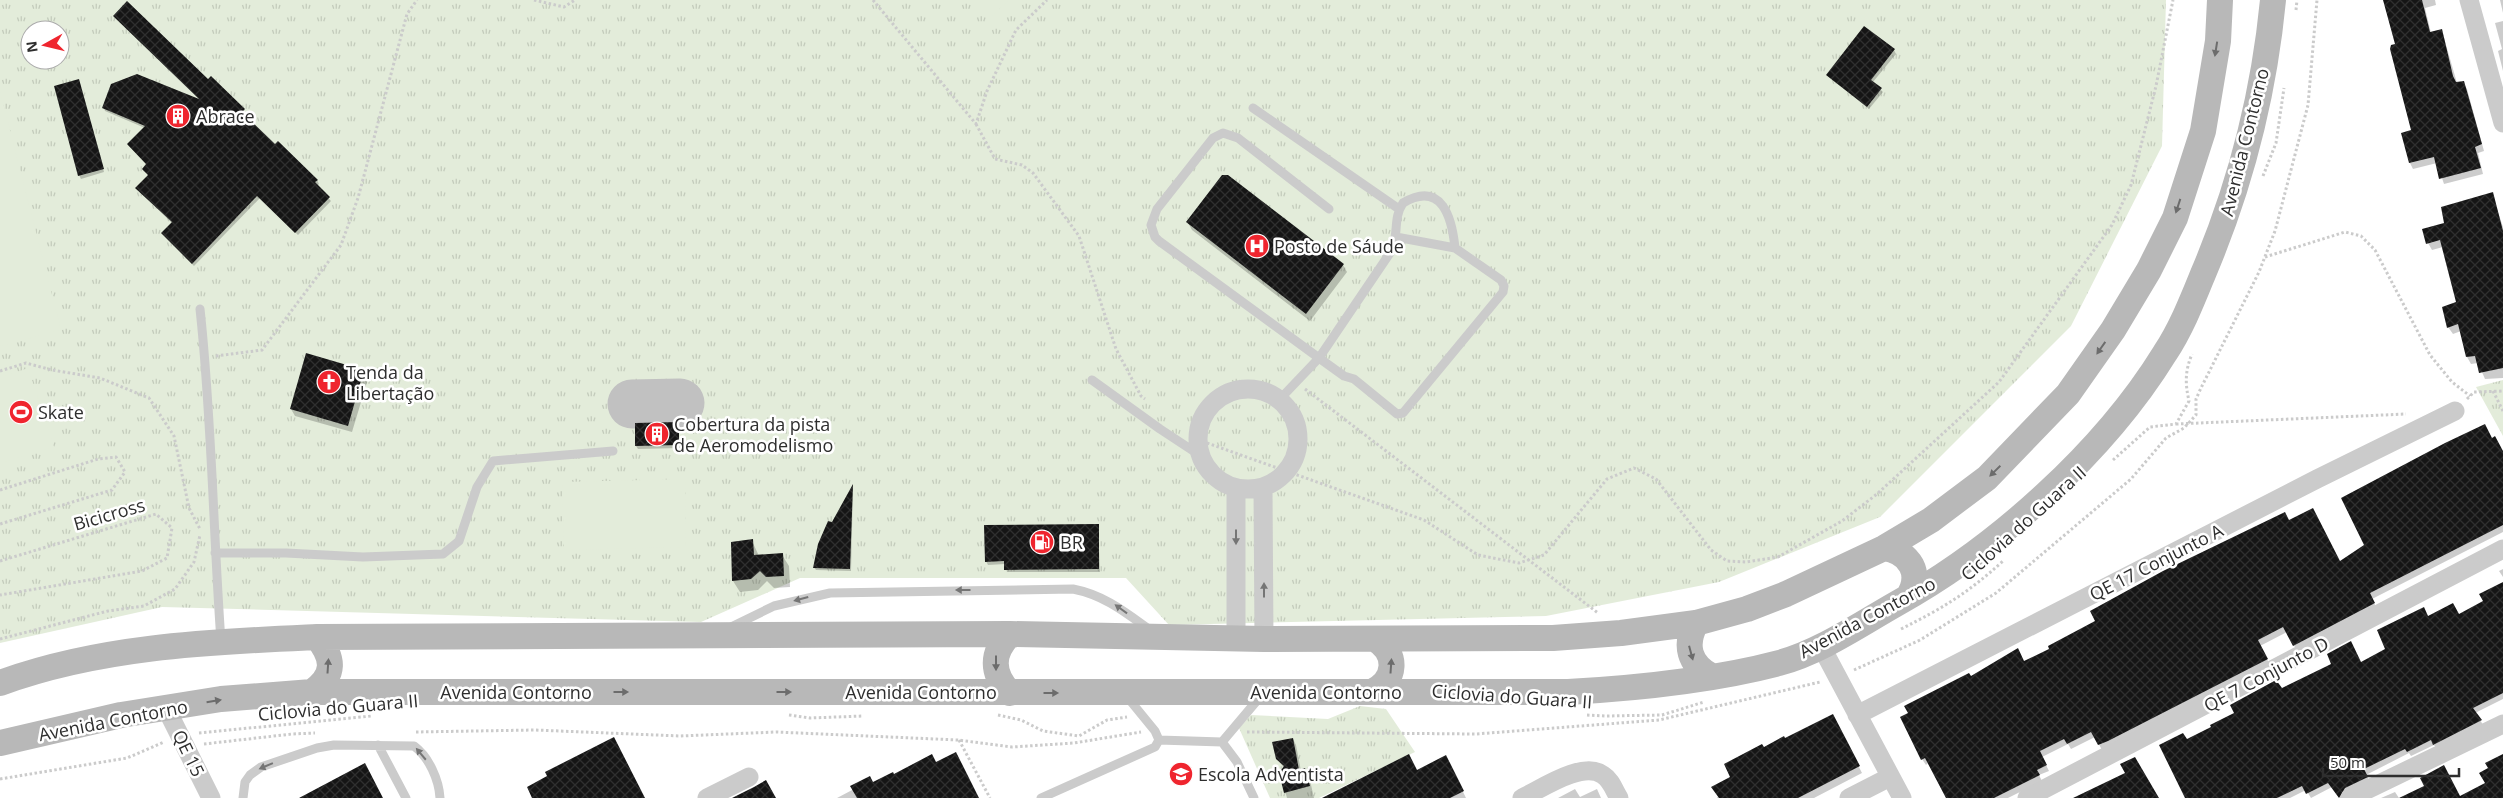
<svg xmlns="http://www.w3.org/2000/svg" width="2503" height="798" viewBox="0 0 2503 798" font-family="'Open Sans',sans-serif">
<style>
.grass{fill:url(#grass-tufts);fill-rule:evenodd}
.pitch{fill:#e3ecda}
.shadow{fill:#0003}
.lines{fill:none;stroke-linecap:round;stroke-linejoin:round}
.taxiway{stroke:#c1c1c1;stroke-width:49}
.building{fill:url(#building-cross-hatch)}
.path{stroke:#cbcbcb;stroke-width:3;stroke-dasharray:2.5 2.5;stroke-linecap:butt}
.lane{stroke:#cbcbcb;stroke-width:9}
.street{stroke:#cbcbcb;stroke-width:19}
.secondary{stroke:#b8b8b8;stroke-width:26}
.oneway{fill:#6c6c6c}
.oneway2{fill:#757575}
.labels{text-anchor:middle;dominant-baseline:central;stroke-width:5;stroke-linejoin:round;paint-order:stroke}
.poi-label{font-size:18px;fill:#2e2e2e;stroke:#fff;text-anchor:start}
.street-label{font-size:18px;fill:#2e2e2e;stroke:#fff}
</style>
<defs>
<pattern id="grass-tufts" width="24" height="20" patternUnits="userSpaceOnUse" patternTransform="scale(1.25)"><rect width="24" height="20" fill="#e3ecda"/><path d="M3 7l-1-3M5 7V3M7 7l1-3M15 17l-1-3M17 17v-4M19 17l1-3" fill="none" stroke="#c3cbbb"/></pattern>
<pattern id="building-cross-hatch" width="8" height="8" patternUnits="userSpaceOnUse" patternTransform="scale(1.25)"><rect width="8" height="8" fill="#151515"/><path d="M0 0l8 8M0 8l8-8" fill="none" stroke="#2f2f2f"/></pattern>
</defs>
<rect width="100%" height="100%" fill="#fff"/>
<path class="grass" d="M0,0h2166l-4,146 -91,180 -191,191 -161,65 -173,34 -377,9 -43,-47h-326l-99,44 -539,-15 -162,36zM30,30h30v30h-30z
M2503,380v56l-27,-49z
M1360,706l26,3 29,43 -96,46h-49l-31,-70 12,-13 77,4z"/>
<path class="pitch" d="M974,0h35l-18,17z
M0,91l61,239 -61,16z
M28,368l26,79 -54,16v-85z
M685,479l1,68 -122,3 -2,-68z"/>
<path class="shadow" d="M2393,0h42l1,5 -11,3 6,25 11,-2 15,52 6,-1 4,7 17,62 -6,2 5,21 -39,10 -7,-21 -24,6 -3,-6 -7,-30 10,-2 -17,-86z
M2500,0h3v13z
M2503,21v50l-5,-20 4,-2 -7,-26z
M1894,50l2,4 -23,28 10,10 -14,17 -42,-34z
M79,80l25,92 -23,7 -2,-4z
M208,81l36,29 1,3 -2,2 32,31 42,34 2,4 -2,2 14,15 -33,34 -38,-37 -66,68 -29,-30 7,-13 -33,-32 10,-15 -2,-11 -19,-20 17,-17 -40,-17 -1,-3 97,-7z
M2492,194l11,33v151l-18,1 -7,-16 -7,1 -4,-7 -6,-26 -8,3 -5,-7 9,-24 -14,-56 -11,3 -4,-7 17,-19z
M1188,223l155,42 4,7 -37,49 -118,-91z
M364,371l4,8 -16,53 -57,-16 -4,-7z
M678,424l2,24 -42,1 -2,-3z
M2492,439l11,13v80l-131,67 5,10 -80,42 -10,-19 -27,14 10,19 -168,85 -7,-13 -24,12 -3,-5 -26,13 7,14 -10,4 3,6 -34,17h-62l-18,-35 -2,2 -4,-6 -21,-41 69,-41 54,-14 265,-141 50,40 26,-17z
M853,487l-2,84 -35,-1 -2,-3 19,-44z
M1098,525l2,47h-93l-2,-8 -17,1 -2,-4z
M752,541l7,15 23,-1 7,11 1,21 -16,1 -7,-7 -9,9 -18,2 -7,-11z
M2503,569v8l-4,-6z
M2503,583v116l-28,14 9,13 -47,23 -3,-4 -23,11 -2,-3 -43,22 4,7 -26,16h-4l-8,-11 -21,11 -5,-8 -16,8h-12l-18,-34 -15,34h-59v-57l96,-52 79,-26 26,-14 41,-32 31,-1 26,-14z
M1836,722l26,51 -48,25h-97l15,-20 31,-30z
M1293,739l3,6 5,26 4,-2 4,7 5,22h-27l-7,-25 4,-5 -7,-9z
M1449,763l17,35h-141l92,-26z
M935,764l43,34h-141l17,-9z
M1575,789l5,8 17,-8 4,9h-43z
M2395,792l4,6h-18z"/>
<g class="lines">
<path class="taxiway" d="M632,404l48,-1"/>
</g>
<path class="building" d="M2383,0h39l8,32 12,-3 11,47 3,6 8,-1 18,63 -7,3 6,21 -42,11 -5,-22 -25,6 -8,-30 10,-3 -21,-81 1,-4 4,-1z
M127,1l81,78 3,-3 34,33 -3,3 33,32 3,-3 40,39 -3,2 15,15 -35,36 -38,-37 -65,68 -31,-31 11,-11 -37,-34 13,-13 -6,-6 4,-5 -19,-20 18,-18 -43,-18 9,-24 26,-10 62,25 -86,-83z
M1864,26l31,23 -24,31 11,8 -15,19 -41,-32z
M79,79l25,90 -26,7 -24,-90z
M1222,175h6l116,89 -38,50 -120,-92z
M2493,192l10,39v137l-24,5 -4,-17 -9,1 -8,-33 -11,4 -5,-21 14,-5 -16,-62 -14,4 -4,-15 22,-6 -3,-16z
M306,353l58,17 -16,56 -58,-17z
M679,422v23l-44,1v-23z
M2485,424l7,14 3,-2 8,15v74l-133,68 5,10 -82,43 -10,-19 -25,13 10,19 -160,82 -10,4 -7,-13 -24,12 -3,-5 -24,12 7,14 -10,5 3,5 -46,23h-48l-21,-40 -4,2 -21,-43 8,-4 -4,-7 65,-33 2,3 47,-28 6,13 25,-12 -1,-3 47,-25 -5,-10 73,-40 122,-59 4,8 24,-12 27,53 24,-16 -23,-47 104,-55z
M853,484l-3,85 -37,-1 5,-24 10,-23 4,1z
M1099,524v45l-95,1v-9l-19,1 -1,-37z
M753,539l1,16 29,-2 1,23 -18,1 -6,-6 -9,8 -19,2 -1,-39z
M2503,582v111l-30,15 9,12 -49,25 -2,-5 -24,12 -2,-3 -41,20 4,8 -23,11 -6,10 -11,-15 -22,11 -4,-8 -25,12h-92l-26,-53 24,-12 4,6 24,-12 -1,-2 24,-12 -4,-8 46,-25 6,8 43,-21 6,-3 -4,-10 24,-13 10,21 24,-13 -8,-19 47,-23 4,9 25,-13 6,11 24,-13 -4,-7z
M1833,714l27,52 -62,32h-79l-8,-11 19,-10 -6,-13 38,-20 2,3 20,-11 1,2z
M614,737l31,61h-113l-5,-11 20,-11 -2,-4z
M1293,738l6,32 6,-2 5,18 -26,7 -5,-20 5,-7 -8,-7 -4,-17z
M956,752l23,46h-122l-7,-12 20,-10 3,6 20,-10 1,2 38,-20 4,8z
M1409,754l8,16 29,-15 18,36 -14,7h-128z
M2503,754v44h-104l25,-12 -4,-8 24,-13 16,31 25,-13 -6,-10 9,-5 -3,-5z
M2135,757l24,41h-86l52,-25 -5,-9z
M365,763l18,35h-84z
M766,780l10,18h-44l22,-11z"/>
<g class="lines">
<path class="path" d="M534,0l30,7 11,-7
M873,0l103,124 11,-33 29,-61 31,-30
M2296,10l1,-10
M976,124l19,35 27,6 11,8 46,63 37,113 25,47 4,3
M2263,176l13,-33 8,-55
M2265,257l80,-25 16,4 14,14 55,105 22,27 18,14
M216,356l46,-6 79,-105 17,-47 49,-184 10,-14
M0,371l26,-8 26,7 48,8 49,20 25,38 15,72 11,21
M1305,389l293,224
M2493,391l10,20
M2467,399l7,-7 29,-1
M2176,424l230,-10
M1207,443l217,77 54,35 41,8 25,-8 63,-76 27,-11 22,11 55,71 16,11 19,1 32,-5 64,-36 35,-27 122,-112 113,-157 19,-40 25,-99 17,-86
M2113,460l37,-33 26,-3 13,-23c-4,-18 -4,-30 3,-47
M0,490l98,-31 18,-2 9,15 -13,18 -112,34
M0,561l156,-47 16,14 -5,30 -25,13 -142,24
M1901,629c42,-21 67,-36 102,-68
M0,639l108,-28 36,-5 31,-17 19,-27 6,-27
M1854,670l66,-30 76,-47 135,-114 35,-41 18,-10 12,-13v-16l5,-11 58,-116 16,-41 33,-126 9,-105
M789,715l21,3 53,-2
M998,715l23,5 22,11 36,5 28,-16 20,-3
M1587,715l18,1 57,-1 42,-13
M416,732l119,-2 145,6 96,-4 182,8 54,7 62,-4 67,-11
M1247,732l229,2 183,-14 161,-38
M199,733l173,-17
M959,740l31,58
M204,744l88,-10 23,-1
M0,779l127,-21 37,-16"/>
<path class="lane" d="M1253,108l146,101
M1329,209l-91,-71 -15,-5 -10,5 -56,71 -6,16 4,12 4,4 160,117 25,18 10,3 43,35 6,-1 100,-121 1,-6 -3,-6 -46,-32 -59,-11
M200,309c12,110 13,222 21,332
M1092,380l68,49 41,27
M1280,399l39,-41 71,-105c10,-16 2,-34 13,-50 39,-23 49,15 52,45
M215,553h71l77,4 80,-3 16,-13 18,-54 16,-26 120,-10
M731,627l43,-21 56,-13 243,-4c31,6 52,23 77,41
M1159,740l63,2 15,20 17,36
M1222,742l38,-45
M378,745l28,53
M243,798l2,-16 5,-7 11,-8 56,-19 17,-3 80,1c15,11 25,34 26,52
M1041,798l114,-51 4,-7 -4,-9 -27,-33"/>
<path class="street" d="M2469,0l34,123
M1198 439a50 50 0 1 1 100 0a50 50 0 1 1-100 0Z
M1236,488v151
M1263,488l1,151
M1821,646l81,152
M166,708l45,90
M1857,715l460,-236 138,-68
M707,798l42,-21
M1522,798c19,-9 61,-38 81,-23 8,5 11,15 16,23
M1849,798l41,-21
M2027,798l476,-249
M2350,798l153,-74"/>
<path class="secondary" d="M1884,548c26,4 39,26 24,49
M1696,623c-12,22 -7,41 15,53
M0,683c101,-37 210,-41 317,-46l693,-3 254,5 289,-1 68,-5 75,-10 51,-14 39,-15 98,-46 47,-28 56,-42 81,-84 45,-64 36,-60 26,-52 28,-87 15,-90 2,-41
M312,692c24,-17 22,-34 5,-55
M1372,692c25,-12 26,-39 3,-53
M1010,693c-19,-20 -19,-40 0,-59
M0,743l121,-28 100,-16 91,-7h1256c70,-4 143,-11 211,-29 41,-11 80,-38 117,-59 101,-56 208,-152 269,-251 16,-24 27,-52 38,-79 37,-87 61,-180 70,-274"/>
</g>
<defs><path id="oneway-solid" d="M-6-.8H1V-3.2L6.5 0L1 3.2V.8H-6Z" transform="scale(1.25)"/></defs>
<g class="oneway">
<use href="#oneway-solid" transform="translate(2216 49) rotate(99)"/>
<use href="#oneway-solid" transform="translate(2178 206) rotate(108)"/>
<use href="#oneway-solid" transform="translate(2101 348) rotate(125)"/>
<use href="#oneway-solid" transform="translate(1995 471) rotate(136)"/>
<use href="#oneway-solid" transform="translate(1691 653) rotate(75)"/>
<use href="#oneway-solid" transform="translate(996 663) rotate(90)"/>
<use href="#oneway-solid" transform="translate(328 666) rotate(-86)"/>
<use href="#oneway-solid" transform="translate(1391 666) rotate(-86)"/>
<use href="#oneway-solid" transform="translate(621 692)"/>
<use href="#oneway-solid" transform="translate(784 692)"/>
<use href="#oneway-solid" transform="translate(1051 693)"/>
<use href="#oneway-solid" transform="translate(214 701) rotate(-9)"/>
</g>
<g class="oneway2">
<use href="#oneway-solid" transform="translate(1236 537) rotate(90)"/>
<use href="#oneway-solid" transform="translate(963 590) rotate(180)"/>
<use href="#oneway-solid" transform="translate(1264 590) rotate(-90)"/>
<use href="#oneway-solid" transform="translate(801 599) rotate(165)"/>
<use href="#oneway-solid" transform="translate(1121 609) rotate(-144)"/>
<use href="#oneway-solid" transform="translate(421 754) rotate(-130)"/>
<use href="#oneway-solid" transform="translate(266 766) rotate(157)"/>
</g>
<defs>
<g id="building-disc" transform="scale(1.25)"><circle r="9.5" fill="#ef252e" stroke="#fff"/><path d="M-4-6H4V6H1V3H-1V6H-4ZM-2.5-4.3h1.7v1.8h-1.7ZM.8-4.3h1.7v1.8H.8ZM-2.5-1h1.7V.8h-1.7ZM.8-1h1.7V.8H.8Z" fill="#fff"/></g>
<g id="hospital-disc" transform="scale(1.25)"><circle r="9.5" fill="#ef252e" stroke="#fff"/><path d="M-5-5h3v3.5h4V-5h3V5h-3V1.5h-4V5h-3Z" fill="#fff"/></g>
<g id="church-disc" transform="scale(1.25)"><circle r="9.5" fill="#ef252e" stroke="#fff"/><path d="M-1.2-6h2.4v3.5h3.3v2.4h-3.3V6h-2.4V-.1h-3.3v-2.4h3.3Z" fill="#fff"/></g>
<g id="stadium-disc" transform="scale(1.25)"><circle r="9.5" fill="#ef252e" stroke="#fff"/><path d="M0-5a6.5 5 0 1 0 0 10a6.5 5 0 1 0 0-10ZM-3.5-1.8h7v3.6h-7Z" fill="#fff"/></g>
<g id="fuel-disc" transform="scale(1.25)"><circle r="9.5" fill="#ef252e" stroke="#fff"/><path d="M-5.5-6h7V0h2V4h1.3V-2.5L3-4.5l.8-.8L6-3V5H2.5V1h-1V6h-7ZM-4.2-4.7v3.2H.2V-4.7Z" fill="#fff"/></g>
<g id="school-disc" transform="scale(1.25)"><circle r="9.5" fill="#ef252e" stroke="#fff"/><path d="M0-5L7-2L0 1L-7-2ZM-4 1L0 2.5L4 1V4Q0 6-4 4Z" fill="#fff"/></g>
</defs>
<g fill-rule="evenodd">
<use href="#building-disc" x="178" y="116"/>
<use href="#hospital-disc" x="1257" y="246"/>
<use href="#church-disc" x="329" y="382"/>
<use href="#stadium-disc" x="21" y="412"/>
<use href="#building-disc" x="657" y="434"/>
<use href="#fuel-disc" x="1042" y="542"/>
<use href="#school-disc" x="1181" y="774"/>
</g>
<g class="labels">
<g class="poi-label">
<text x="196" y="116">Abrace</text>
<text x="1274" y="246">Posto de Sáude</text>
<text x="346" y="372">Tenda da<tspan x="346" dy="21">Libertação</tspan></text>
<text x="38" y="412">Skate</text>
<text x="674" y="424">Cobertura da pista<tspan x="674" dy="21">de Aeromodelismo</tspan></text>
<text x="1060" y="542">BR</text>
<text x="1198" y="774">Escola Adventista</text>
</g>
<g class="street-label">
<text transform="translate(2244 142) rotate(-76)">Avenida Contorno</text>
<text transform="translate(109 514) rotate(-16)">Bicicross</text>
<text transform="translate(2023 523) rotate(-42)">Ciclovia do Guara II</text>
<text transform="translate(2156 562) rotate(-27)">QE 17 Conjunto A</text>
<text transform="translate(1867 617) rotate(-28)">Avenida Contorno</text>
<text transform="translate(2266 674) rotate(-28)">QE 7 Conjunto D</text>
<text x="516" y="692">Avenida Contorno</text>
<text x="921" y="692">Avenida Contorno</text>
<text x="1326" y="692">Avenida Contorno</text>
<text transform="translate(1512 696) rotate(4)">Ciclovia do Guara II</text>
<text transform="translate(338 707) rotate(-5)">Ciclovia do Guara II</text>
<text transform="translate(113 720) rotate(-11)">Avenida Contorno</text>
<text transform="translate(189 753) rotate(64)">QE 15</text>
</g>
</g>
<g transform="translate(45 45) rotate(262)"><circle r="24" fill="#ffffff" stroke="#ababab"/>
<path d="M0-4L9 19L0 12L-9 19Z" fill="#ef252e"/>
<text y="-8" font-size="14" font-weight="bold" text-anchor="middle" fill="#2e2e2e">N</text>
</g>
<path d="M2323 768v8h136v-8" fill="none" stroke="#2e2e2e" stroke-width="2.5"/>
<text x="2330" y="768" font-size="15" fill="#2e2e2e" stroke="#ffffff" stroke-width="4" paint-order="stroke">50 m</text>
</svg>
